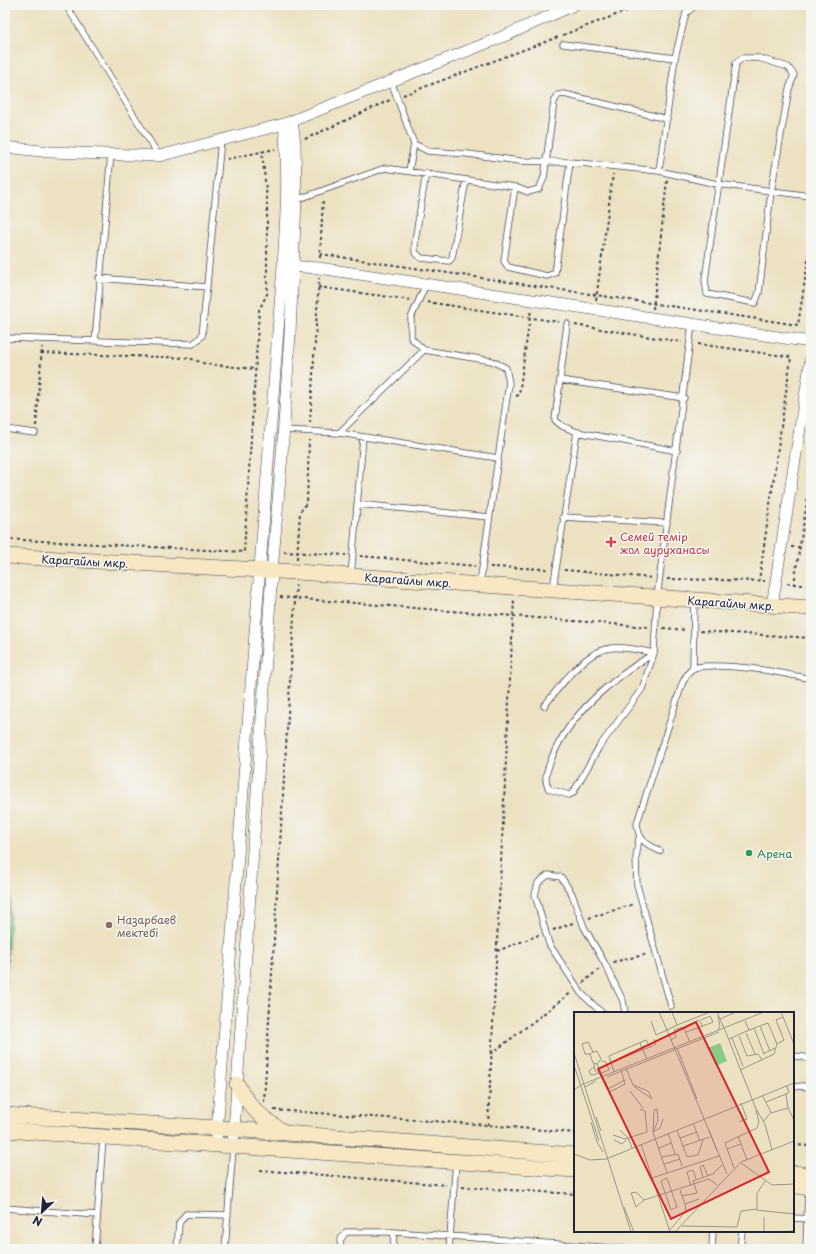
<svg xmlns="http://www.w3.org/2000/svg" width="816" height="1254" viewBox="0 0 816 1254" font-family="'Playpen Sans',sans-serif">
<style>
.green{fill:#84cc88;stroke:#537762}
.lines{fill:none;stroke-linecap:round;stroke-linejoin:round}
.lane-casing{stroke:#403f4f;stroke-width:7}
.street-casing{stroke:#403f4f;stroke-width:12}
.secondary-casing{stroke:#403f4f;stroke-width:16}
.path{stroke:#403f4f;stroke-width:2;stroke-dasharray:3 3;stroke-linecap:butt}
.lane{stroke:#fff;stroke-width:5.5}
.street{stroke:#fff;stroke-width:11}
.secondary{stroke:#f7e8c3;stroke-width:15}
.health-dot{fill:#e0444e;stroke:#f6f6f2;stroke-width:1.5}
.leisure-dot{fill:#2e9e5b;stroke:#f6f6f2;stroke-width:1.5}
.education-dot{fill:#8d6e63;stroke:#f6f6f2;stroke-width:1.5}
.labels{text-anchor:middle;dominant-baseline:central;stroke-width:3;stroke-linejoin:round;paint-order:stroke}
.health-label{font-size:11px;fill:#be3a42;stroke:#f6f6f2;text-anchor:start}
.street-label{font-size:11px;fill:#22223b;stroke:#f6f6f2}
.leisure-label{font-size:11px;fill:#27864d;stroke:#f6f6f2;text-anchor:start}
.education-label{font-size:11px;fill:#785e54;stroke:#f6f6f2;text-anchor:start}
.inset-road{fill:none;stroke:#9b958b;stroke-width:1}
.view{fill:#d62828;fill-opacity:0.15;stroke:#d62828;stroke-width:2}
.inset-edge{fill:none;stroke:#22223b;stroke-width:2}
</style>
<rect width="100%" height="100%" fill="#f6f6f2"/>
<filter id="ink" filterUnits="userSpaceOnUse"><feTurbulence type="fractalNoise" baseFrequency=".025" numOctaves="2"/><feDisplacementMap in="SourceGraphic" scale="8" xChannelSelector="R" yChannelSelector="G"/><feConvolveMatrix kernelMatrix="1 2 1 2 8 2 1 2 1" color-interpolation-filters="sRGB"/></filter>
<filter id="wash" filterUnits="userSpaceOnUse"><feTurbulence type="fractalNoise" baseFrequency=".012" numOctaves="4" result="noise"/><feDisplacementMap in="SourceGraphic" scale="16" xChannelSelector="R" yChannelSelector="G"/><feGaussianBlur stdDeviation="0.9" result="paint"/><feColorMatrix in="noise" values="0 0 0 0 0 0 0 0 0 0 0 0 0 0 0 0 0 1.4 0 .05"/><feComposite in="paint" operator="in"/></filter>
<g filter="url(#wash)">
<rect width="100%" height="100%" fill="#ece1c1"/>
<path class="green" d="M5,890h6l-6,113z"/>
</g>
<g filter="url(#ink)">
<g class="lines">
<g class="lane-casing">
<path id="lane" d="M66,5l93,151
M563,44l112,14 -16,113
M675,58l11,-45 10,-8
M743,58h16l29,9 6,8 -5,14 -18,103 -12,101 -4,10 -48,-9 -2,-14 31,-217z
M391,81l23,63 14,7 40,3 52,7 50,1 89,9 58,13 94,12
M409,171l5,-27
M426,173l-11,68v11l6,6 28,3 3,-3 14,-78
M515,187l-11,74 4,6 39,9 8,-3 15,-111
M296,200l89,-32 130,19 13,5 11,-3 5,-11 10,-76 4,-7 6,-1 103,25
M99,278l108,9
M567,324l-12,96 7,6 15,6 100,19
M5,338l188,6 9,-8 19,-196
M95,341l16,-188
M424,350l-13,-12v-20l15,-34
M560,380l124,18
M5,429l30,4
M284,430l55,3 159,25
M339,433l85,-83 68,11 14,7 3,15 -29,200
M357,504l132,13
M563,517l104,6
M351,576l12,-139
M553,589l24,-157
M654,653c-41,26 -85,60 -103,107 -4,11 -8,19 -2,29l20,6 4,-2 26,-46 43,-58 12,-36 3,-55 35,-274
M693,669l1,-68
M544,706c16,-19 40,-55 67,-58 15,-1 29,2 43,5
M639,838l-3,20 1,27 34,121
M660,851c-14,-7 -22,-11 -23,-28l45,-139c3,-5 5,-12 10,-15 6,-4 15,-3 21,-3 34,0 65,6 98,13
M602,1013l-21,-20 -32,-49 -14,-49 3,-12 10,-8 13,2 11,17 12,33 21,37 18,37 2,12
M793,1056l11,1 7,4
M793,1087l10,-1 8,2
M809,1174l2,-18
M5,1208l92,7
M793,1218l18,1
M394,1232l233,17
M95,1249l8,-111
M177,1249l2,-26 7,-9 42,1
M225,1249l8,-101
M341,1249l-1,-9 6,-8h48l-1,17
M449,1249l7,-87
M712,1249l1,-18
M740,1249l2,-18
M806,1249l2,-61"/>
</g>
<g class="street-casing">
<path id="street" d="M5,147l45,5 109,4 125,-32 218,-87 72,-32
M287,266l32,2 492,74
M772,606l39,-248
M216,1144l67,-878c3,-47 6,-94 1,-142
M233,1145l39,-574 10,-116 8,-122 6,-133 -1,-57 -3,-22"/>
</g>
<g class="secondary-casing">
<path id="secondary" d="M5,556l292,16 514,36
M237,1084c12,24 25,34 47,48
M5,1115l228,14 342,26
M5,1130l570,40
M793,1173l18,2
M793,1186l18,1"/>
</g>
<path class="path" d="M563,35l79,-30
M403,95l155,-58
M305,139l85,-39
M227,159l48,-10
M320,254l478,71 13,-84
M320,258l3,-60
M318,287l93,13
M596,300l17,-126
M427,302l132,20
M653,309l14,-129
M575,325l107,17
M698,344l93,13 -32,224
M41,353l148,5 17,6 49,5
M516,396l3,-1 12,-86
M310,423l9,-145
M36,426l6,-79
M5,539l239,13 15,-242 8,-16v-94l-5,-49
M791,547h9
M284,552l62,3
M360,556l115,10
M297,559l3,-47 7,-10 2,-62
M490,567l59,2
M564,570l89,8
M667,579l98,2
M787,583l7,1 17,-108
M794,584l17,2
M280,597l368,30
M663,628l23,2
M700,631l111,7
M589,918l45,-14
M553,930l20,-7
M497,951l42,-16
M613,962l35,-8
M583,983l16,-14
M491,1054l81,-62
M264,1102l32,-517
M274,1110l214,15 87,8
M488,1125l26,-526
M793,1145l18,1
M260,1170l186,15
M462,1187l113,7"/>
<use href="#lane" class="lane"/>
<use href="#street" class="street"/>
<use href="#secondary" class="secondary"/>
</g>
</g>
<path class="health-dot" d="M609 536h4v4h4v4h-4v4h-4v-4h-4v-4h4z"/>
<circle class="leisure-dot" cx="749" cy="853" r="4"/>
<circle class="education-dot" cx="109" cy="925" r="4"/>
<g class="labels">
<g class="health-label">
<text x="620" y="536">Семей темір<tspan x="620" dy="13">жол ауруханасы</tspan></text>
</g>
<g class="street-label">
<text transform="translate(85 561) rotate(3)">Карагайлы мкр.</text>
<text transform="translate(408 580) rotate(4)">Карагайлы мкр.</text>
<text transform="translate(731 603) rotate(4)">Карагайлы мкр.</text>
</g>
<g class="leisure-label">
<text x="757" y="853">Арена</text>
</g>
<g class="education-label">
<text x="117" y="919">Назарбаев<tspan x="117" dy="13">мектебі</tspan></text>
</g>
</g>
<g transform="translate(574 1012)">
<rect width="220" height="220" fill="#ece1c1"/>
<path d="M146,31l7,18 -11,5 -8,-18z" fill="#84cc88"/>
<path class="inset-road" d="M98,0l5,13 -10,5 60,144M143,0l6,14M207,0l13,32M144,4l2,10 -2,4M146,7l16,-7M127,8l9,-4 3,6 -10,4M77,9l5,14 11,-5 -8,-18M171,9l4,9 19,-7 9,21 7,-4 -8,-20 7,-3M103,13l33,-13M149,13l33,84 9,15 7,26M186,14l10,25M110,15l15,-7 4,6 -17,6M180,16l10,26M172,21l9,21M165,24l8,20 11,-2 4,6M158,26l11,28M155,27l20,-9M97,28l5,-3 -2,-7 9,-3 7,15M66,31l7,16M103,36l20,51M0,41l57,179M16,42h-5l-3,-10 6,-2 5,10M189,42l12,-6M36,51l40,-16M20,52l1,7 4,3 10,-4 -3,-8 -5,-1M23,52l4,-5 -4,-8 -4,1 -3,2 3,9 4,1 13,28 15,-8 -4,-14M0,53l25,76M20,55l-5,4 2,4 6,-1M52,56l7,17 3,3 16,11 -4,-8 -15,-6M166,58l34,-16 3,-10M40,60l-5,-16 37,-16 4,7 6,-3 -2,-5M33,65l112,-45M11,75l11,-6M34,77l17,-9M0,78l7,-5 183,-73M56,79l13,17M212,82l2,14M188,83l9,17 -8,10M192,90l20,-8 3,-2 -3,-7M214,96l6,12M197,101l17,-5M22,105l5,14M17,110l6,20 6,10M165,110l8,-3 -6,-16M119,111l7,18M46,118l8,8 4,10M103,118l10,27 11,-2 5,-15M135,118l8,21M79,120l5,-11 -1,-12 -3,1 -1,22 14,41M79,120l7,-4 3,-9M94,121l7,21M39,123l12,4 22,-7 -2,-21 -5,-2M164,124l9,24M106,126l17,-6M40,128l8,4 4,-4M67,132l29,88M109,134l27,-9M85,136l12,-5M153,137l14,-5M0,142l16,6 16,-1 188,-76M88,145l16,-3 4,12M167,151l31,22 22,-1M90,152l16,-5M160,156l-9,-25 32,-15 2,-6 -3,-12M129,165l-3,-10 3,-2 5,11M78,166l67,-22M93,166l10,29 -6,3 -10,-29zM117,174l-4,-14 6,-2 3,9M106,178l5,14 14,-5M108,184l15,-3 -4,-12 20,-7 9,-9M70,188l-8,-8 -5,1 5,14 8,-7 65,-21 8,6M50,195l10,25M182,198l38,4M190,205v15M108,214l55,1 4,-16 16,-2v-16l9,-13M95,219l17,-20 -1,-7M101,220l66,-70 53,-21M196,220l24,-1"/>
<path class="view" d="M122,10l73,150 -98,47 -73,-150z"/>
<rect width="220" height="220" class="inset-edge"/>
</g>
<rect width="816" height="1254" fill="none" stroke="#f6f6f2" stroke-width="20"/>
<g transform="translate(42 1212) rotate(206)" stroke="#f6f6f2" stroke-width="3" paint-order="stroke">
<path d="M0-3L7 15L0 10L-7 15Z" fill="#22223b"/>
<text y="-6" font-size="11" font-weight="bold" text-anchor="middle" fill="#22223b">N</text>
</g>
</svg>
